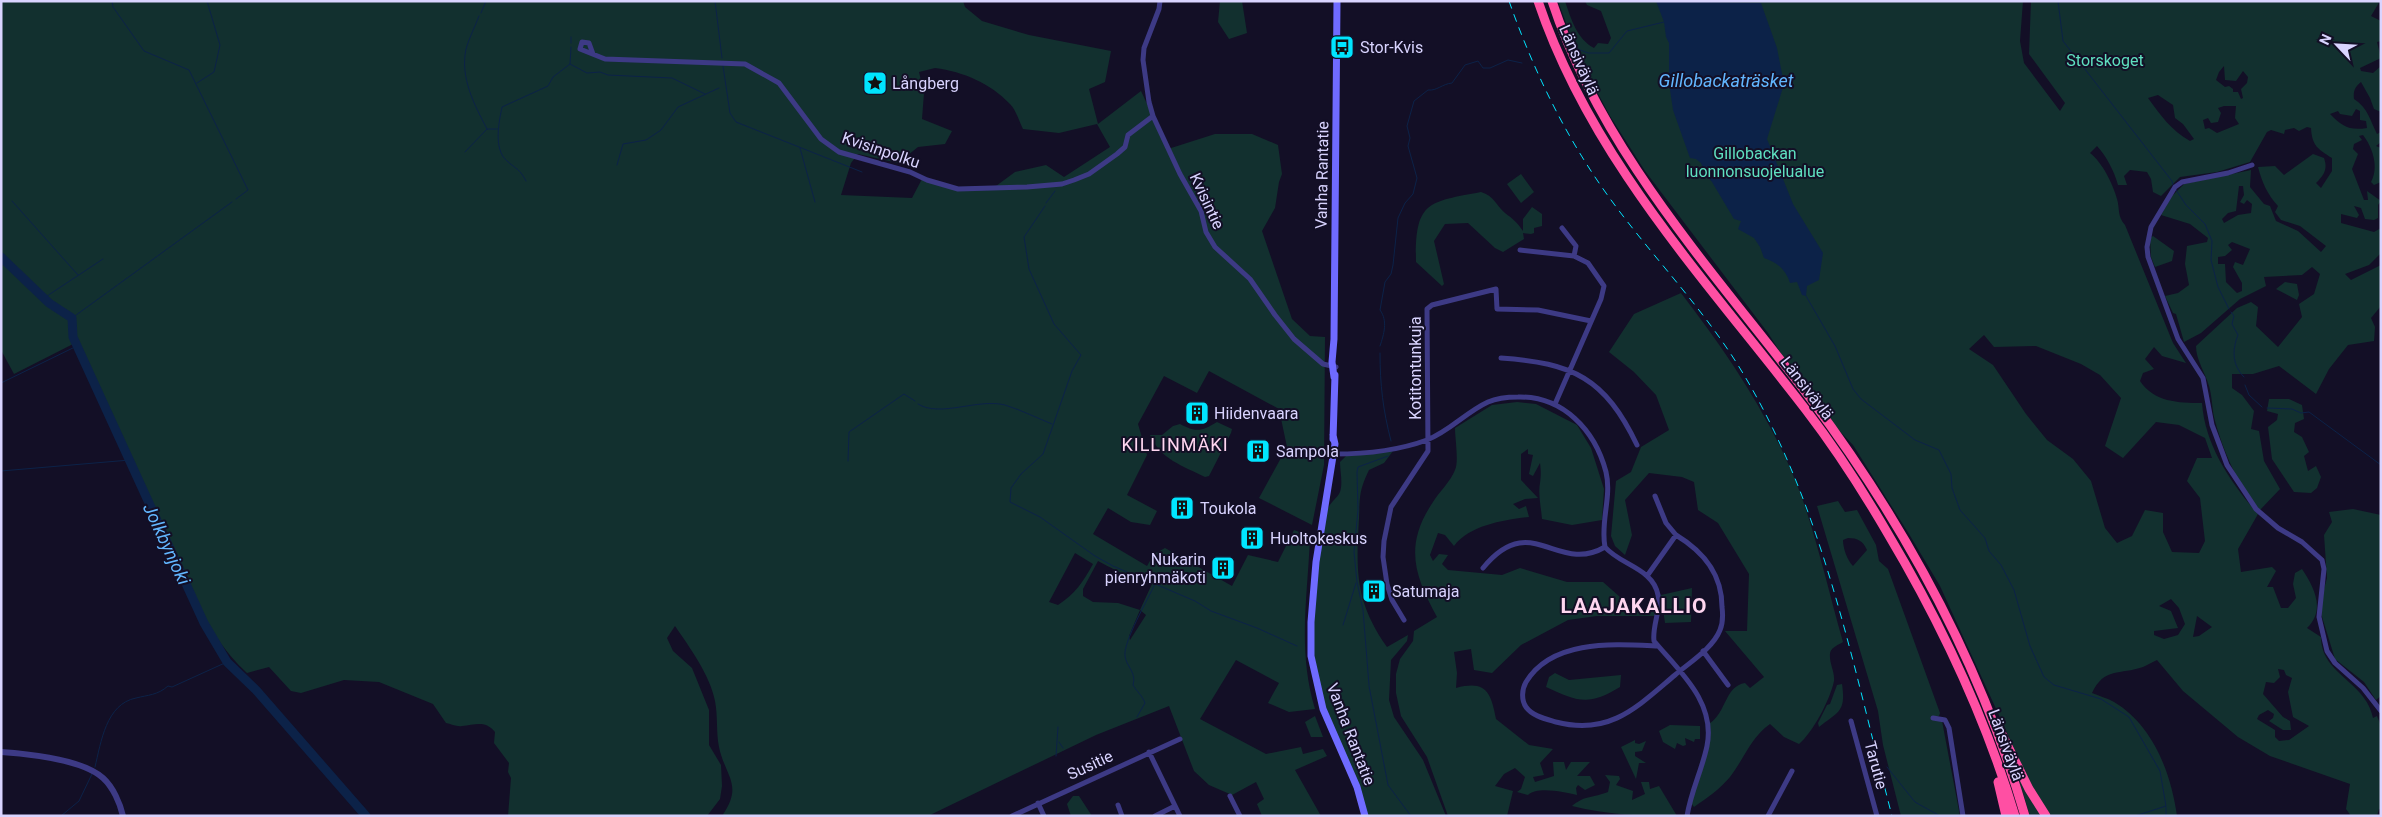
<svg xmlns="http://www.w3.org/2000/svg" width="2382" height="817" viewBox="0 0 2382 817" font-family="Roboto,sans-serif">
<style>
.green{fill:#12302f;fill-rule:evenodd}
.water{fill:#0c2248}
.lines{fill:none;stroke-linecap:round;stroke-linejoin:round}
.stream{stroke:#0c2248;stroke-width:1}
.river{stroke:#0c2248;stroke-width:9}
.minor{stroke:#3d3a85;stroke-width:5}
.tertiary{stroke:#3d3a85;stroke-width:6}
.secondary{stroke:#6f6bff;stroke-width:7}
.motorway{stroke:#ff4fa3;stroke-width:9}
.rail{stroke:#00e5ff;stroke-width:1;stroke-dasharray:8 6;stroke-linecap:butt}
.labels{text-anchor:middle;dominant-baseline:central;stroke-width:4;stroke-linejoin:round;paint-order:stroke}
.poi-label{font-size:16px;fill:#d9d4ff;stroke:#130f26;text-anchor:start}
.street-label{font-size:16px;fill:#d9d4ff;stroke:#130f26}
.park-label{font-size:16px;fill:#5fe0c0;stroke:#130f26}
.water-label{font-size:18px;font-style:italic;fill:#62b6ff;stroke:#130f26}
.neighbourhood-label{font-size:18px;letter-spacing:1px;fill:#ffd6f0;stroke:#130f26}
.district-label{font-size:21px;font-weight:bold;letter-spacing:1px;fill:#ffd6f0;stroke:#130f26}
</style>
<rect width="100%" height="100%" fill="#130f26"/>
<path class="green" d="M1,1h962l2,6 17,14 47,14 82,16 -6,31 -16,7 9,35 43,-33 27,58 47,-15h37l26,11 4,29 -3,8 -4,26 -13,23 30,88 18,17 15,1 -1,128 -12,60 -53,-27 28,-51 -8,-38 -70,-38 -12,22 -33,-17 -26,48 9,31 -20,40 30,16 -7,14 -19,-3 -23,-14 -15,26 54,32 7,-12 11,-6 67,38 16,-31 30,7 16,-32 16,6c-2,60 -13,113 5,173l-26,3 -21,-9 11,-20 -43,-23 -36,59 66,35 35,-7 2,7 20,-5 4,7 -32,14 26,46h-59l-5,-12 7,-5 -8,-17 -24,13 -23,-10 -15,-14 -25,-65 -73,29 -168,81h-206c22,-31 3,-40 -3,-69 -3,-15 -1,-31 -4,-46 -5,-26 -25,-53 -40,-75l-8,12 6,13 19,17 17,42v35l12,20 1,21 -2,13 -13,17h-199l3,-38 -3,-6 1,-9 -15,-20 1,-11c-10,-12 -20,-7 -33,-6 -5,1 -11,-2 -16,-3l-13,-19 -54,-22 -35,-2 -43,13 -10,-2 -22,-24 -22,6c-49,-45 -70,-116 -97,-175 -24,-53 -50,-104 -75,-155l-61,31 -13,-24zM935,68c29,4 55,15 75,36 6,6 9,17 13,25l36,4 38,-9 13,23 -46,30 -18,-12 -31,7 -19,14 -38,1 -36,-8 -10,19 -71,-3 10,-32 7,-9 40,9 20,-16 27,-3 7,-13 -30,-12 2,-26 -5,-21zM1075,553l18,11c-10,18 -18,30 -35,41l-9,-3zM1098,561c12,7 23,11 35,18l6,-2 13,7 -12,26 -22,-7 -25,-1 -10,-6v-7zM1140,610l6,5 -16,25 -1,-4z
M1220,1h22l5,32 -18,6 -11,-17z
M1558,1h7c6,18 12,38 29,47l4,-5 10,1 3,-6 -10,-27 -14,-6 -2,-4h438l-3,40 4,22 36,48 5,-8 -36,-49 2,-53h349l-9,15 10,5v20l-4,1 4,16 -21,10 1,3 12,2 8,-7v46l-7,-3 -4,-11 -9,-16c-6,5 -8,9 -7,17 14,9 16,21 23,35l4,-2v10l-5,4 5,2v34l-7,3 -3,-3c8,-15 2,-34 -8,-47l-4,1 3,4 -8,4 -1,5 5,5 -6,15 12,31h4l-1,-9 14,10 -3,4v13l-4,2 -9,-1 -4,-11 -7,-2 5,9 -2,3 -16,-4v9l33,9 7,-4v25l-12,12 -24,9 6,6 30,-15v41l-10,12 4,9 -1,14 -26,4 -19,24 -13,25 -37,-28 -26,8h-21v14l10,7 12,16 -3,18 8,2 5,30 16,28 -20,21c-22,-23 -38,-62 -46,-93 -2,-10 -2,-21 -5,-31 -4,-14 -13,-26 -13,-40l41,-38 14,-6 7,5 -2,19 22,21 24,-30 -3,-13 15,-10 6,-20 -8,-7 -10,8 -38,2 2,9 -26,13 -39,34 -17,9 -8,-28 -3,-1 -8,-17 13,-3 11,-8 -4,-21 2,-18 20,-4 1,-4 -18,-14 -29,-9 11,-19 12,-12 67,-14 -1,17 14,17 6,2 6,15 22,10 23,21 5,-6 -26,-20 -19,-6 -6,-8 3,-6c-11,-12 -16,-24 -20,-39l17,-1 9,9 29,-21 11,4c4,11 0,17 -8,25l5,5 11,-17v-13c-14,-9 -20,-12 -21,-30l-4,-1 -8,4 -5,-3 -9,2 -1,4 -13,-4 -4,2 -17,30 -33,10 -37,5 -19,19 -8,-4 -2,-13 -4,-7 -17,-2 -6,6 3,9h-9c-4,-14 -11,-28 -21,-39l-7,7c12,9 23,31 27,46 3,10 0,17 8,26l48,118 13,20 -24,-7 -8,-9 -9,12 9,10 -11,4 -3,8c14,21 38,22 62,22 3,42 28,79 56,111l-20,35 3,23 31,-5 4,4 -9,16h6l8,21h7l8,-10 -3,-14 2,-11 7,-4c12,18 24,41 5,59l14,9c0,5 1,11 3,16 10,24 43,34 49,65l4,-2 4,10v83h-2l-2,7h-26l-5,-7 4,-25 -80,-28 -32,-19 -55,-46 -26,-31c-5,2 -9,5 -14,7 -23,8 -39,0 -51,26 7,3 15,5 22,9 39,23 57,71 63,114h-126l-17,-27 -16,-32 -78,-171 -31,-52 -56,-89 -40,-42 -45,-70 -123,-162 -35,-55 -32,-60zM2224,66l1,14 11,1 7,-10 5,6 -1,6 -6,6 2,9 -2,1 -3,-7h-5v-3l-4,-3 -4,1 -9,-7 3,-8zM2158,95l15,10 2,13 8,6 11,15 -4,2c-19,-11 -29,-25 -42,-43zM2224,106h12l-1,12 4,6 -22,9 -8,-5 -4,1 -2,-9 5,-2 3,5 7,-1 3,-9 -3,-5zM2356,109l4,2v9l6,1 1,7c-18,3 -25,-2 -37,-14l8,-3 2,3 12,2zM2239,186h4l1,9 -4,7 4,2 3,-4 5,4 -1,9 -13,2 -14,8 -2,-4 6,-6 8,-2zM2232,242l18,7 -7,16 -8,-3 -2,5 9,16v8l-5,2 -11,-11 -1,-18h-7v-7l7,-1 7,-6 -4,-5zM1984,335l10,12 42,-1 45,18 19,11 21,23 -16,48 18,12 33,-36 23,3 26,13 7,20h-15l-10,23 13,17 5,43 -6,12 -27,-1 -9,-20v-19l-18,-3 -13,26 -15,7 -12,-15 -14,-47 -18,-22 -26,-19 -21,-26 -33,-49 -24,-16zM2171,599l8,9 6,16 -7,11 -14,4 -10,-4v-4l24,-3 -7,-17 -12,-5zM2197,616l15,11 -13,9 -6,1zM2278,669l6,1 2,5 6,3 -4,14 5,25 16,9 -20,14 -10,1 -4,-4v-7l-18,-11 2,-4 9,-5 6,4 -1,4 -4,3 14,9h8l-1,-9 -7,-4 -20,-23 3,-12 8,1 6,-6z
M1521,174l13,18 -13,11 -14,-19z
M1481,192c13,4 15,13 24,21 8,6 12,9 18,18v-12l9,-12 10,7v12l-8,2v5l-3,1 -8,-1 1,6 -21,13 -8,-4 -27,-25 -23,1 -11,17 10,43 -2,2 -26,-24c-1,-60 11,-60 65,-70z
M2153,236l21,15 -2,10 -17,6 -4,-10 -1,-19z
M2285,282l12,2 2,11 -2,5 -21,-11z
M1681,293c47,61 93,129 120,202 17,48 28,98 42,147 -5,3 -13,6 -13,12 -1,9 5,18 4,27 -4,19 -21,51 -35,63l-15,-7 -14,-13c-19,13 -26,35 -40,53 -10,12 -23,21 -36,30l-3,-4 18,-57 1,-23c16,-10 15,-37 35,-40l5,5 14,-11 -39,-46h22l2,-57 -31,-51 -20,-13 -4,-28 -12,-5 -33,-4 -24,27 7,35 -7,20 -10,-9 -4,-10 5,-55 15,-9 10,-25 28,-17 -13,-35 -22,-23 -25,-20 25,-38z
M2269,399h20l13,6 2,14 -9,4 -1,9 8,5 7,15 -5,4 4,15 8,-5 5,11 -4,11 -6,5 -17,-1 -22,-33 -4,-32 9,-7 1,-6 -11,-3z
M1517,402l19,2 41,21 14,23 13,41 -2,31 -30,5 -30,-6c-1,-12 -4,-25 -2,-36 1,-8 1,-12 0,-20l-7,13 -4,-2 4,-19 -5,-1v-5l-7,5v26l17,18 -13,1 -12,5 6,5 7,-3 3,11c-25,3 -59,8 -75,29l-9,-11 -7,-2 -8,22 3,6 6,-7 9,1 -6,9 6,6 54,5 18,-7 47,14h36l34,30 19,-2 -1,6h-58l-29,4 -47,25 -29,28 -18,-3 -3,-21 -17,3 3,21 -1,15c30,-8 35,4 40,31l33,26 24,4 -13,14 4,12 -11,2 2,5 19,-6 -1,-14h11l2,8 5,-8h19l-13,14h13l5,9 -10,5 -7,-5 -2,3 1,7c-12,-3 -40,-9 -49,0l-11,-3 4,-3 4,-12 -10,-9 -11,6 -9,12 18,5 -6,25h-59l-21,-59 -26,-41 -5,-23v-19l4,-15 13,-18 1,-10 23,-14c-23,-42 -33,-72 -4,-115 6,-10 18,-21 22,-32 4,-8 0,-32 0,-42l37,-23z
M1217,422l15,7 -1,4 -22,43 -4,1c-22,-11 -45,-18 -55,-42h12l11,-9 7,-2c17,9 22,7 37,-2z
M1393,451l-9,12 -15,7c-10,21 -9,26 -10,48 -3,54 -4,83 28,129l21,-12 -1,6 -16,19 -2,40 5,17 29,43 23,56h-79c-12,-56 -49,-105 -55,-162 -1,-16 2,-33 3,-49 3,-30 4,-62 11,-91 3,-12 11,-15 14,-22 3,-9 0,-21 0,-30l6,-6z
M1838,501l7,11 12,-2 19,35 3,16 9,8 52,144 -1,3 -6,1v3l9,1 18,95h-59l-18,-71 -5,-34 -61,-205zM1848,538c10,0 15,3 19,12l-14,16c-6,-6 -10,-18 -10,-26z
M2353,509l28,6v181l-5,4 -12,-18 -29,-23 -16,-52 8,-29 -3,-43 8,-13 -3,-10z
M1692,588l-1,34 -26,1 -4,-28z
M1555,673l14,7 52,-5 -1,12c-31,19 -42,15 -74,0l3,-10z
M1842,684c4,28 -3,27 -23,43l-1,-4 9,-18 3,-1 7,-19z
M1315,716l8,21h-12l-6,-15z
M1670,725l30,1v13h-5l-1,3 -9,-4 1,7 -3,1 -6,-3 -2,6 -12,-7 -4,-11z
M1635,740v3l4,1 7,-3 -4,10 -7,1v4l11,7h-7l-3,16 -15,-32z
M2014,764l27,52h-11z
M1605,775l14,1 1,3 -4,6 17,6 -1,9 13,-6 -4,-12h8l1,7 9,-3 18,30c-36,0 -70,-1 -105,-10 13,-11 21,-8 36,-14l2,-10z
M1073,796h6l13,20h-21l-4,-12z"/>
<path class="water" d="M1656,1l105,2 16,45 7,36 -17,55 26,65 30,49 -4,27 -12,6 -1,10 -4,-1 -5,-13 -7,1c-4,-13 -13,-21 -26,-25l-4,-11 -6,-9 -16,-9 3,-8 -7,-2 -22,-37 -7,-8 -4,-11 -5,-4 -6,-1 -17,-48 -4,-27v-40l-3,-6 -2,-15z"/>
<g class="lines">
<path class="stream" d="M112,1l1,6 31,44 45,19 59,120 -12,9
M715,1l7,57
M2058,1l5,40 109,140 1,4
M481,13l5,-12
M479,16c-4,11 -10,22 -13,33 -6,29 8,55 21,80
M571,37v6
M1575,48l13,5h21l18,-22 37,-9
M570,64l17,9 13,-1 8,3 64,3 33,16
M723,66l7,47 6,9 126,50
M197,83l17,-11 6,-27 -13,-44
M800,148l15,54
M465,152l22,-23h10
M617,165l6,-21 23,-4 15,-10 17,-23 41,-19
M526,181c-6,-12 -10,-12 -19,-20 -14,-12 -8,-39 -5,-54l46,-21 5,-9 17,-13 1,-17
M2176,190l10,15 19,19 7,17 -1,19 7,27 11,22
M12,201l66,74
M1046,203l9,-12
M1045,206l-21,31 5,32 25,55 27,31 -9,16 -29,83 -22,20 -10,14 -1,14 30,15 55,39 18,10 82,35 16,10 46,17 40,18
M1806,296l29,50 18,43 8,10 54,41 24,10 12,24 1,14 8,22 25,28 4,13 12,14 13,25 16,56 14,31 10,8 47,14 28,18 31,54 6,35 -31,10
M44,298l59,-39
M2231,312l3,4 -2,8 6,11c-6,15 -6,30 6,42
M72,318l160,-116
M1380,346c4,-12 8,-25 0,-36l5,-28 6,-8 2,-9 5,-47 7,-15 8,-9 4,-16 -9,-32 2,-8 -3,-12 7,-25 14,-11c9,1 14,-6 24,-7l13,-18 13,-4 5,7h7l18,-8 14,3
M1380,353c0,32 3,57 11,88
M1,383l76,-37
M2245,385l4,10 13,12
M918,404c22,14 60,-6 87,1 16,5 32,13 47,19
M2267,408l25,1 9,4 8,-1 72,53
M848,461l1,-29 55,-38 11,7
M1,471l129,-11
M1343,625l13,-42
M1369,685l-6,-75 -6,-28 -3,-30 4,-42 -1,-38 1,-5 30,-11
M1369,686l19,99 23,31
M1137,717l8,-14c-3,-8 -8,-11 -12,-18 4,-12 -7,-19 -8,-29 -2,-14 23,-57 30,-72
M1059,742l4,6
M1056,756l2,-29
M95,767c6,-25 11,-63 41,-69 12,-3 22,-3 32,-12l4,1 55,-25
M1887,767l28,35 25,14
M2166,807v9
M61,816l18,-15 13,-27"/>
<path class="river" d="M1,257l48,46 23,15 1,19 131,286 23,39 29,28 110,126"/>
<path class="minor" d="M1160,1l-1,8 -15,39 -1,12 6,42 4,14 27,58 21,37 5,21 9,15 35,32 25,36 19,24 29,25 13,3
M593,54l-4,-11 -7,-1 -2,7 25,10 140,5 34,19 42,56 18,13 71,20 17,8 31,9 69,-2 35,-3 12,-4 15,-6 28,-20 8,-7 3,-12 25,-19
M2252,165l-24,8 -46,9 -7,5 -24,40 -4,20 1,10 30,82 25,39 9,47 15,40 29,44 22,19 24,14 20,18 2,9 -5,48 8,34 8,12 28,25 18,23
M1520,250l54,6
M1501,358c72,5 104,20 136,87
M1555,404l46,-105 3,-13 -16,-23 -14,-7 2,-10 -14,-18
M1334,454c31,0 63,-3 93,-14 23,-9 39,-28 61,-38 9,-4 20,-5 30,-5 45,-1 77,33 88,75 6,25 -6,50 -1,75 15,18 48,21 53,48 3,16 -6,31 -4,46 25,30 62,61 53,105 -5,24 -16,45 -20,70
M1655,496l11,27 10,12
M1483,568c48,-59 74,7 122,-21
M1647,576l29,-41c28,17 46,39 46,72 1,8 1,16 -2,23 -7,18 -30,32 -45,45 -38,32 -65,61 -119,47 -10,-3 -24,-6 -30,-15 -5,-7 -4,-18 0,-25 26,-43 88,-38 132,-36
M1404,620l-12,-20 -5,-16 -4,-27 1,-16 7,-34 37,-56 -1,-142 5,-4 64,-16 1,20 41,1 53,11
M1703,651l25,34
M1933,718l12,2 4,8 14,88
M1851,721l26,95
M1149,752l31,64
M1230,796l10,20
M1038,803l6,13
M1118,805l4,11
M1012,816l168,-77
M1155,816l20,-10
M1768,816l24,-45"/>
<path class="tertiary" d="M1,752c28,2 81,7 102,26 10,9 17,25 20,38"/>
<path class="secondary" d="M1334,377l-2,-15 2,-23 3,-338
M1333,435l2,9 -19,118 -5,60v34l12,53 34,78 8,29
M1333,439l2,-64"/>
<path class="motorway" d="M1538,1c53,158 169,280 268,409 30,39 57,81 82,124 53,89 97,182 127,282
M1552,1c50,152 163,272 258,397 94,125 171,267 215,418
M1996,722l33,67 17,27
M1998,782l8,34"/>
<path class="rail" d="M1509,1c24,68 55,133 97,192 44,62 99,116 138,182 80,134 109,291 148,441"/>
</g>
<defs>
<g id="bus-square" transform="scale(1.25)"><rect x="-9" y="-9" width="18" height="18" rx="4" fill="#00e5ff" stroke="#130f26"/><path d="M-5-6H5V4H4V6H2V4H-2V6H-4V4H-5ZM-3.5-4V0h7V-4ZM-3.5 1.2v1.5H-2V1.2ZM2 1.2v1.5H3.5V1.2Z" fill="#111"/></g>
<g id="sight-square" transform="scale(1.25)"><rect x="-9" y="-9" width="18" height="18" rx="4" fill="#00e5ff" stroke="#130f26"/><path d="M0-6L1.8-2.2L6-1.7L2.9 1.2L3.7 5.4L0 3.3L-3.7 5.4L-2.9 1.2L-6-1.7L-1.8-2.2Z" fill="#111"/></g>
<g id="building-square" transform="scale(1.25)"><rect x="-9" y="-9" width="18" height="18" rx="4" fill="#00e5ff" stroke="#130f26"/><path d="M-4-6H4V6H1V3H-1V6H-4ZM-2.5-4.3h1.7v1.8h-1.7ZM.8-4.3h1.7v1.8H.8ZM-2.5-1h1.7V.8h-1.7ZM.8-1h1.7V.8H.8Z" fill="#111"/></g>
</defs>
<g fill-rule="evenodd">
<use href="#bus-square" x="1342" y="47"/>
<use href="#sight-square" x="875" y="83"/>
<use href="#building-square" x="1197" y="413"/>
<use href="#building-square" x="1258" y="451"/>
<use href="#building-square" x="1182" y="508"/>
<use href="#building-square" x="1252" y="538"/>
<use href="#building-square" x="1223" y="568"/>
<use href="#building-square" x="1374" y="591"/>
</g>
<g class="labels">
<g class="poi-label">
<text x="1360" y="47">Stor-Kvis</text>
<text x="892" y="83">Långberg</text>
<text x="1214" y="413">Hiidenvaara</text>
<text x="1276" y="451">Sampola</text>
<text x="1200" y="508">Toukola</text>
<text x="1270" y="538">Huoltokeskus</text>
<text x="1206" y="559" text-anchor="end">Nukarin<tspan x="1206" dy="18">pienryhmäkoti</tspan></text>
<text x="1392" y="591">Satumaja</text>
</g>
<g class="street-label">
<text transform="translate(1579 60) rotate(66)">Länsiväylä</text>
<text transform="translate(881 150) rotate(19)">Kvisinpolku</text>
<text transform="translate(1322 175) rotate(-89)">Vanha Rantatie</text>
<text transform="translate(1207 201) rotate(65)">Kvisintie</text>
<text transform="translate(1415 368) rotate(-90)">Kotitontunkuja</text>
<text transform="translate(1807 388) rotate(52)">Länsiväylä</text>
<text transform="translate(1351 734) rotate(69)">Vanha Rantatie</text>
<text transform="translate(2006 745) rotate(70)">Länsiväylä</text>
<text transform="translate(1090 765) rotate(-25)">Susitie</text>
<text transform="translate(1876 765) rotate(75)">Tarutie</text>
</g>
<g class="park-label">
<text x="2105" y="60">Storskoget</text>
<text x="1755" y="153">Gillobackan<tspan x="1755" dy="18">luonnonsuojelualue</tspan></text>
</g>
<g class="water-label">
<text x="1726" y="80">Gillobackaträsket</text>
<text transform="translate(167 544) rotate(65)">Jolkbynjoki</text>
</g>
<g class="neighbourhood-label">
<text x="1175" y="444">KILLINMÄKI</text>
</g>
<g class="district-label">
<text x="1634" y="606">LAAJAKALLIO</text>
</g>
</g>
<rect width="2382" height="817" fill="none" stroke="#d9d4ff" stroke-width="5"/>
<g transform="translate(2337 45) rotate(295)" stroke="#130f26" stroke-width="4" paint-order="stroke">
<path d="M0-4L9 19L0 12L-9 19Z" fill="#d9d4ff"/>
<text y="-8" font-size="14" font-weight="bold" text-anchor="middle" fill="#d9d4ff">N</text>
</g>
</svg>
